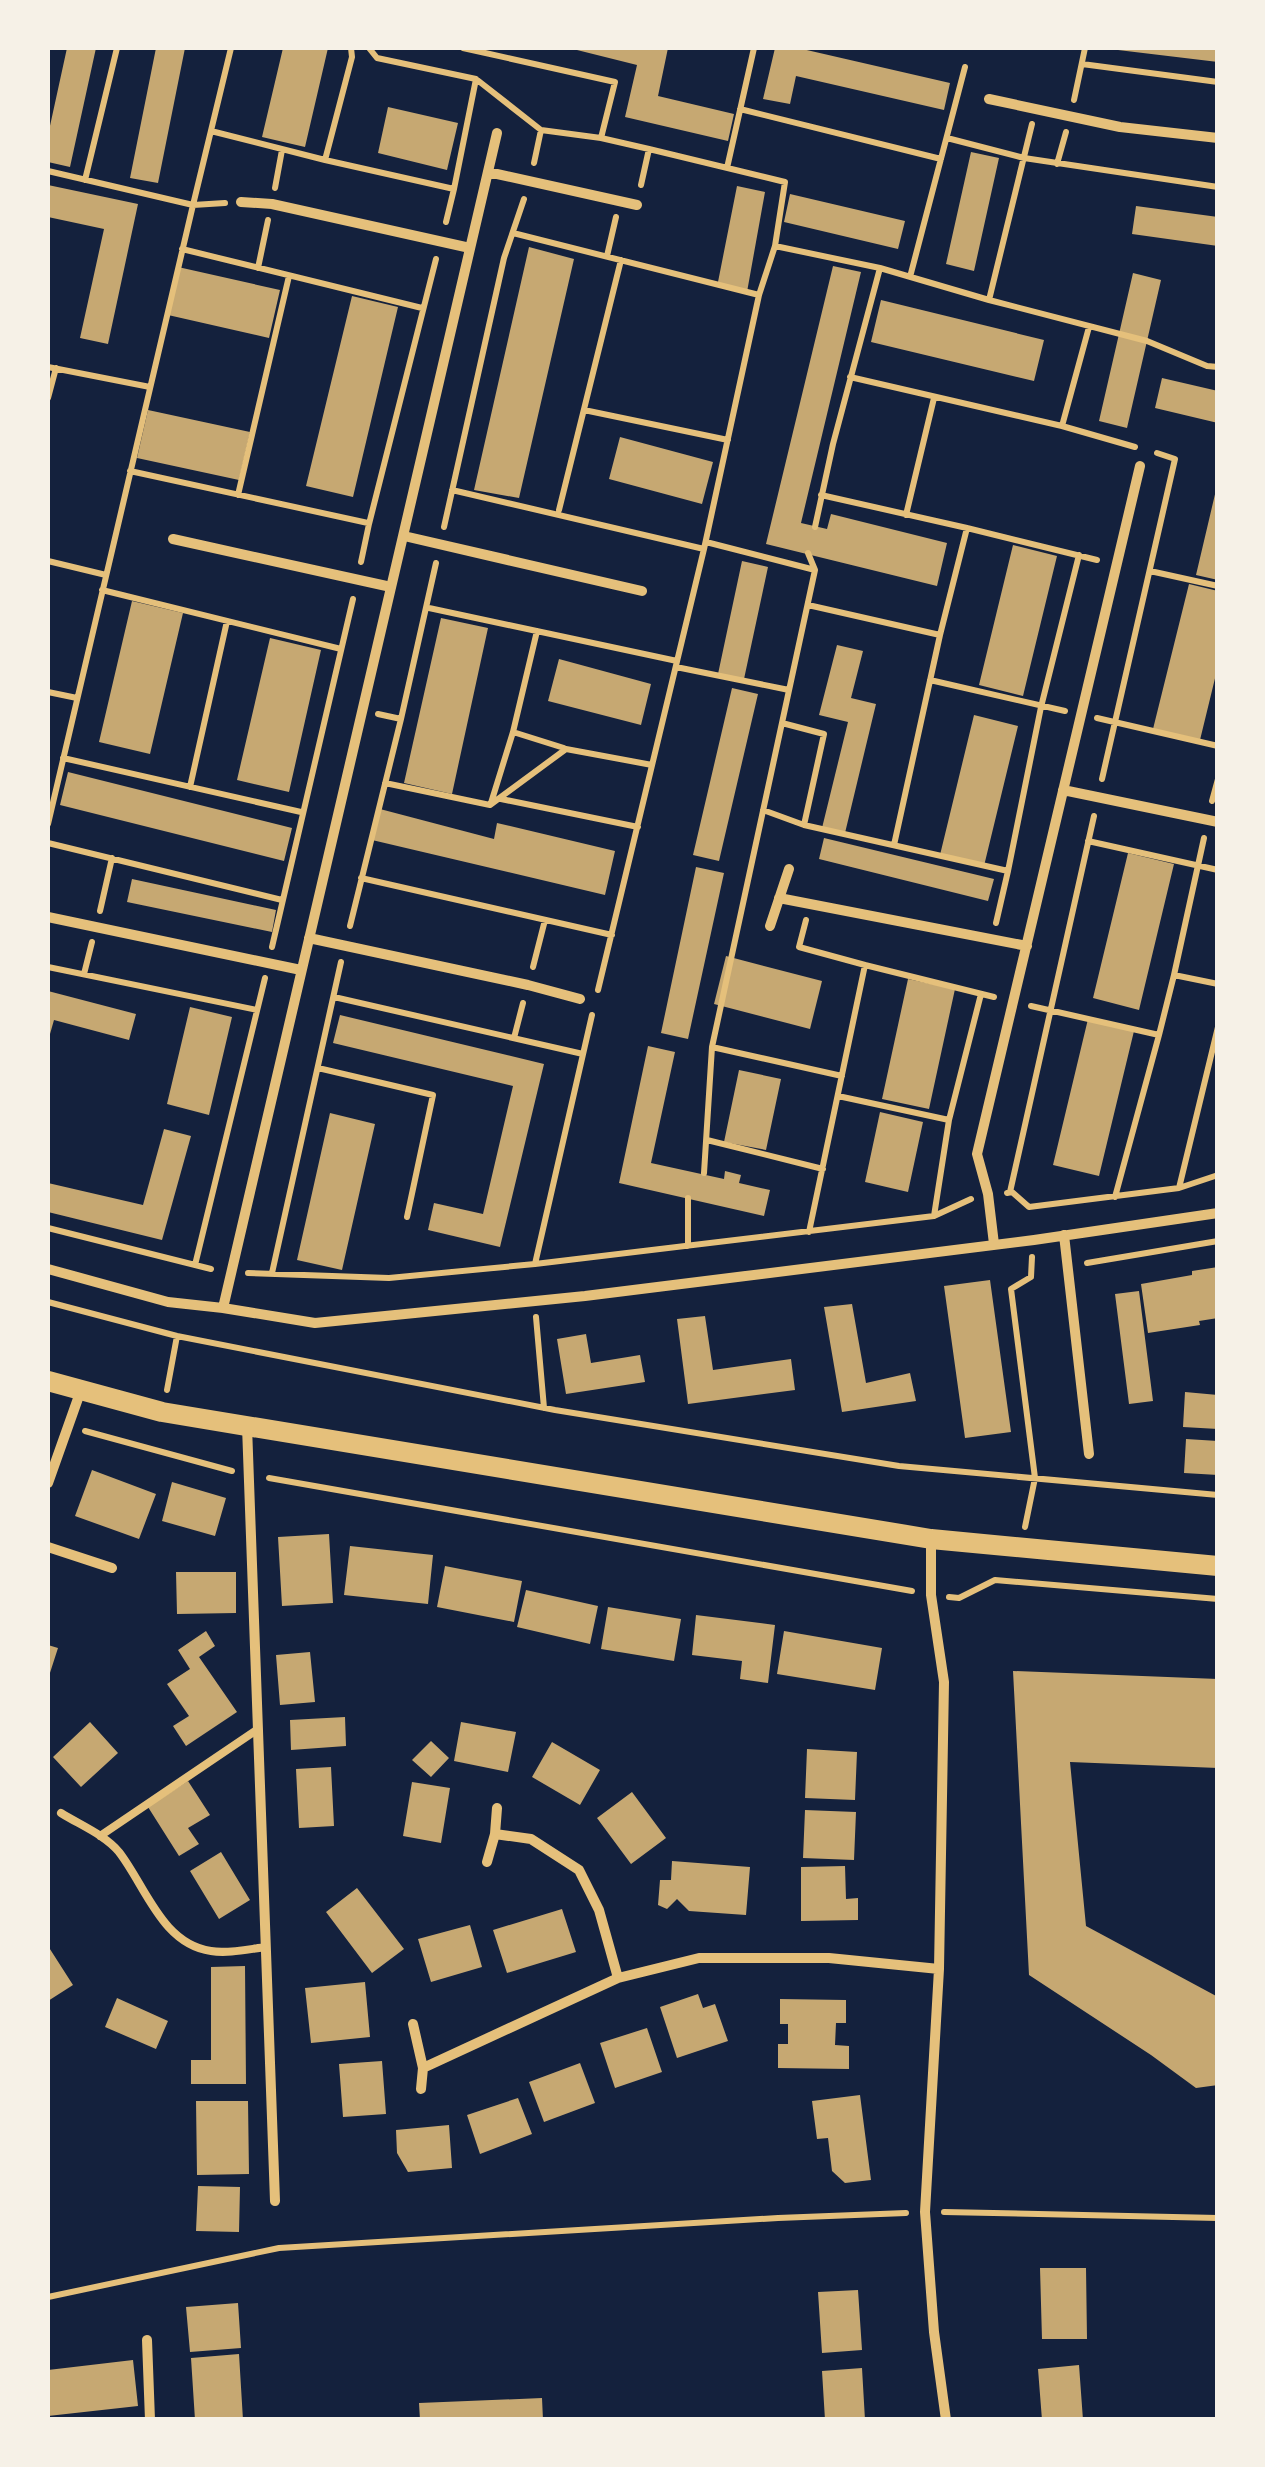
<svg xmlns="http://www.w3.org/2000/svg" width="1265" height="2467" viewBox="0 0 1265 2467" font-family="'Archivo Narrow',sans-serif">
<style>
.building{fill:#c6a872}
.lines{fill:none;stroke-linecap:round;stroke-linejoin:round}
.path{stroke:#e5c07b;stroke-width:6}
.service{stroke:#e5c07b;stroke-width:8}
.minor{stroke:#e5c07b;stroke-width:10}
.secondary{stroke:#e5c07b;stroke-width:20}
</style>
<rect width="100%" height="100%" fill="#14213d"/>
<path class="building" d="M67,48h29l-26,119 -22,-5v-27z
M156,48h29l-27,135 -28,-5z
M283,48h45l-23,99 -43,-10z
M569,48h99l-10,48 76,18 -6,27 -103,-24 12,-52z
M775,48h23l152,35 -6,27 -148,-34 -6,28 -27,-5z
M1118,48h100v14l-100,-12z
M388,107l70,16 -11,47 -69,-17z
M971,152l28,6 -25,113 -28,-7z
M48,185l90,19 -30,140 -28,-6 24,-109 -56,-12z
M737,186l28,6 -18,100 -30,-5z
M790,194l115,27 -7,28 -114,-27z
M1136,206l82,11v29l-86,-12z
M529,247l45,12 -55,239 -45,-8z
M833,266l28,6 -60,251 26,6 4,-15 116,29 -10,43 -171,-42z
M178,267l102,23 -11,48 -101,-23z
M1133,273l28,7 -34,148 -28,-7z
M352,296l46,11 -45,190 -47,-11z
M881,300l163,40 -10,41 -163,-39z
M1162,378l56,13v32l-63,-15z
M148,410l102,22 -11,48 -102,-22z
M620,437l93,25 -11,42 -93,-25z
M1216,490h2v90l-22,-5z
M1013,545l44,11 -34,140 -44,-11z
M742,561l26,6 -24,112 -26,-5z
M1189,584l29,7v75l-18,74 -47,-11z
M132,601l51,12 -33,141 -51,-12z
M441,618l47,10 -36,166 -48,-11z
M270,638l51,12 -32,142 -52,-12z
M837,645l26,6 -12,47 25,6 -31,129 -23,-5 26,-106 -29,-7z
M559,659l92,25 -10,41 -93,-24z
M732,688l26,6 -39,167 -26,-6z
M974,715l44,11 -34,140 -44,-11z
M68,772l224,56 -8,33 -224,-56z
M380,809l114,30 3,-16 118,28 -10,44 -233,-55z
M824,838l170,41 -6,22 -169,-42z
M1128,853l46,11 -35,146 -46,-12z
M696,867l28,6 -36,166 -27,-6z
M132,879l144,31 -4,22 -145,-30z
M726,956l96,25 -12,48 -96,-25z
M908,979l47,10 -26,120 -47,-10z
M48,991l88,23 -7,26 -75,-20 -6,21z
M190,1007l42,10 -23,98 -42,-11z
M340,1015l204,49 -44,183 -72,-17 6,-27 49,11 30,-128 -180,-43z
M1088,1019l46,12 -35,145 -46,-11z
M648,1046l27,6 -24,111 73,16 1,-8 16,4 -2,8 31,7 -6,26 -145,-33z
M739,1070l42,9 -15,71 -42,-8z
M880,1112l43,10 -15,70 -43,-10z
M330,1113l45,11 -33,146 -45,-10z
M164,1129l27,7 -29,104 -114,-28v-29l95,22z
M1218,1267v51l-19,3 1,4 -52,8 -7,-49 51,-9v-4z
M990,1280l21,152 -46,6 -21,-152z
M1139,1291l14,110 -24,3 -14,-110z
M852,1304l14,79 44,-10 6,28 -74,11 -18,-105z
M705,1316l8,54 78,-11 4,31 -107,14 -11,-85z
M586,1334l5,29 49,-8 5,27 -79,12 -9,-55z
M1185,1392l33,3v34l-35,-2z
M1186,1439l32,2v34l-34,-2z
M92,1470l64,24 -17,45 -64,-23z
M172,1482l54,16 -11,38 -53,-15z
M329,1534l4,69 -51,3 -4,-69z
M350,1546l83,9 -5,49 -84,-9z
M445,1566l77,15 -8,41 -77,-15z
M176,1572h60v41l-59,1z
M526,1590l72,16 -8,38 -73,-17z
M608,1607l73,12 -7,42 -73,-12z
M696,1615l79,10 -7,58 -28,-4 2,-18 -50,-6z
M206,1631l9,15 -16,11 38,55 -51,34 -13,-20 16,-10 -22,-32 23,-15 -12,-19z
M784,1631l98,17 -7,42 -98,-16z
M48,1645l10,3 -10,31z
M310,1652l5,50 -35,3 -4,-50z
M1013,1671l205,8v89l-148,-6 16,164 132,71v88l-22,3 -45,-33 -122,-80z
M345,1717l1,29 -55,4 -1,-30z
M90,1722l28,31 -37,34 -28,-30z
M461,1722l55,10 -8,40 -54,-11z
M431,1741l18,17 -18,19 -19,-17z
M552,1742l48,28 -20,35 -48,-28z
M807,1749l50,3 -2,48 -50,-2z
M331,1767l3,59 -35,2 -3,-59z
M188,1781l22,34 -22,13 11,16 -20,12 -31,-49z
M412,1782l38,6 -9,55 -38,-7z
M632,1792l34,46 -35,26 -34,-46z
M805,1810l51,2 -2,48 -51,-2z
M221,1852l29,48 -31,19 -29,-48z
M672,1861l78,6 -4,48 -57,-4 -12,-12 -10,10 -9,-4 2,-25h11z
M845,1866l1,33 12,-1v22l-57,1v-54z
M357,1888l47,61 -32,24 -46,-61z
M562,1909l14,43 -69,21 -14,-43z
M470,1925l12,42 -51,15 -13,-43z
M48,1946l25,39 -25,16z
M245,1966l1,118h-55v-24h20v-93z
M365,1982l5,55 -59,6 -6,-55z
M698,1994l5,14 12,-4 13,37 -51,17 -17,-51z
M117,1998l51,23 -12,28 -51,-22z
M780,1999l66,1v23h-10l-1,22 14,1v23l-71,-1v-24h10v-20h-8z
M647,2028l15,44 -47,16 -15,-45z
M382,2061l4,53 -43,3 -4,-53z
M580,2063l15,40 -51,19 -15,-40z
M860,2095l11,85 -26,3 -13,-12 -4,-33 -11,1 -5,-38z
M518,2098l14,36 -52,20 -13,-39z
M196,2101h52l1,73 -52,1z
M449,2125l3,43 -44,4 -11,-19 -1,-23z
M198,2186l42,1 -1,45 -43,-1z
M1040,2268h46l1,71h-45z
M858,2290l4,60 -40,3 -4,-61z
M238,2303l3,45 -51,4 -4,-45z
M239,2354l4,66h-48l-4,-62z
M133,2360l5,46 -90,10v-46z
M1079,2365l4,55h-41l-4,-51z
M862,2368l3,52h-40l-3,-49z
M542,2398l1,22h-123l-1,-17z"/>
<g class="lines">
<path class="path" d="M351,48l1,9 -27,103 129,29 -8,33
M369,48l8,10 99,21 65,51 60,8
M463,48l152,34 -14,56 48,11 -8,36
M1082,64l136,18
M1074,100l11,-52
M740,109l201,50
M211,131l114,29
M947,138l77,20 194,29
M649,149l136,33 -10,64 105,22
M534,163l7,-33
M1057,164l9,-32
M727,168l27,-120
M48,171l145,34 38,-157
M85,180l32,-132
M275,188l7,-38
M454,189l22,-110
M513,233l246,62
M182,249l240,59
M607,256l9,-39
M258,268l10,-48
M910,277l55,-210
M989,300l158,41 60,25 11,1
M48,367l102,20
M850,377l212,49 73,21
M48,398l8,-30
M584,410l144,30
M1062,426l27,-99
M130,471l238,52
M452,490l252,59
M238,495l51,-219
M821,495l146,33 130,32
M559,510l62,-250
M906,515l28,-117
M444,527l60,-269 20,-59
M815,527l18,-83 47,-176 109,32 43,-176
M706,542l109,28
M48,561l58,14
M361,562l8,-38 67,-265
M1150,571l68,15
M102,590l239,59
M808,605l132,30
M429,608l248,53
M537,631l-24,101 51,16
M676,667l113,23
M930,680l135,31
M48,692l29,6
M378,714l23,5
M1097,718l121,28
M782,723l42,11 -20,91
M63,758l238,54
M1102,779l73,-320 -18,-6
M385,783l105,22 76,-56 86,16
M190,787l37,-166
M501,799l137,28
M1212,801l6,-22
M491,803l22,-71
M763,810l41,15 204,46
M48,824l145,-619 32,-2
M1204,838l-30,137 44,9
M1088,841l130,29
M48,843l234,57
M894,845l46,-210 27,-107
M361,878l251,57
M100,911l12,-53
M806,920l-7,27 66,18 -56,267
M996,923l12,-52 33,-164 38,-152
M350,926l51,-207 35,-156
M272,947l81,-348
M865,965l129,32
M48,967l209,43
M533,967l12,-47
M84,974l8,-32
M598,990l106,-441 55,-254 16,-49
M334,997l249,57
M1031,1006l128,29 15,-60
M592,1015l-57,249 399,-48 37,-17
M514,1038l9,-35
M712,1047l130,29
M318,1068l115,27 -26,122
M838,1096l111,24 -15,96
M949,1120l32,-126
M707,1140l116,29
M704,1173l8,-126 103,-477 -7,-17
M1179,1188l39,-13
M1010,1192l84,-376
M1007,1193l5,-1 17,15 150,-19 39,-161
M1115,1197l44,-162
M48,1228l163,41
M688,1246v-48
M1087,1263l131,-22
M195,1265l70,-287
M248,1273l141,5 146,-14
M272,1273l69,-311
M48,1302l129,34 378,74 344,56 319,29
M536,1317l8,91
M167,1390l10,-54
M85,1431l147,40
M269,1478l643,113
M1025,1527l10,-49 -24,-189 20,-12 1,-20
M949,1597l10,1 36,-18 223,19
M944,2212l274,6
M48,2297l231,-49 499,-30 128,-5"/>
<path class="service" d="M61,1813c19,12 44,22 58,39 27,35 43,92 92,99 17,3 38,-2 55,-4
M100,1836l158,-107"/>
<path class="minor" d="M989,99l131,28 98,11
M488,172l149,33
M241,202l31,2 198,44
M404,536l238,55
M173,539l218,48
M1063,790l155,32
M779,898l248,48
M48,917l253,53
M770,926l19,-57
M309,938l219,47 52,14
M1064,1235l25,219
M994,1244l-6,-50 -11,-40 163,-688
M48,1269l120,33 55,6 92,15 270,-27 449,-56 184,-27
M223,1308l274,-1175
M247,1426l28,775
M48,1483l33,-93
M931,1539v56l13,87 -5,287 -14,243 9,120 12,88
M48,1547l64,21
M495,1834l36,5 48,31 20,40 19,68
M487,1862l8,-28 2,-26
M413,2024l10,44 -2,21
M423,2068l195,-90 81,-20h130l110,11
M147,2340l3,80"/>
<path class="secondary" d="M48,1381l114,31 769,127 287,27"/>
</g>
<rect width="1265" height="2467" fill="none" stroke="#f6f1e7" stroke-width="100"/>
</svg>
